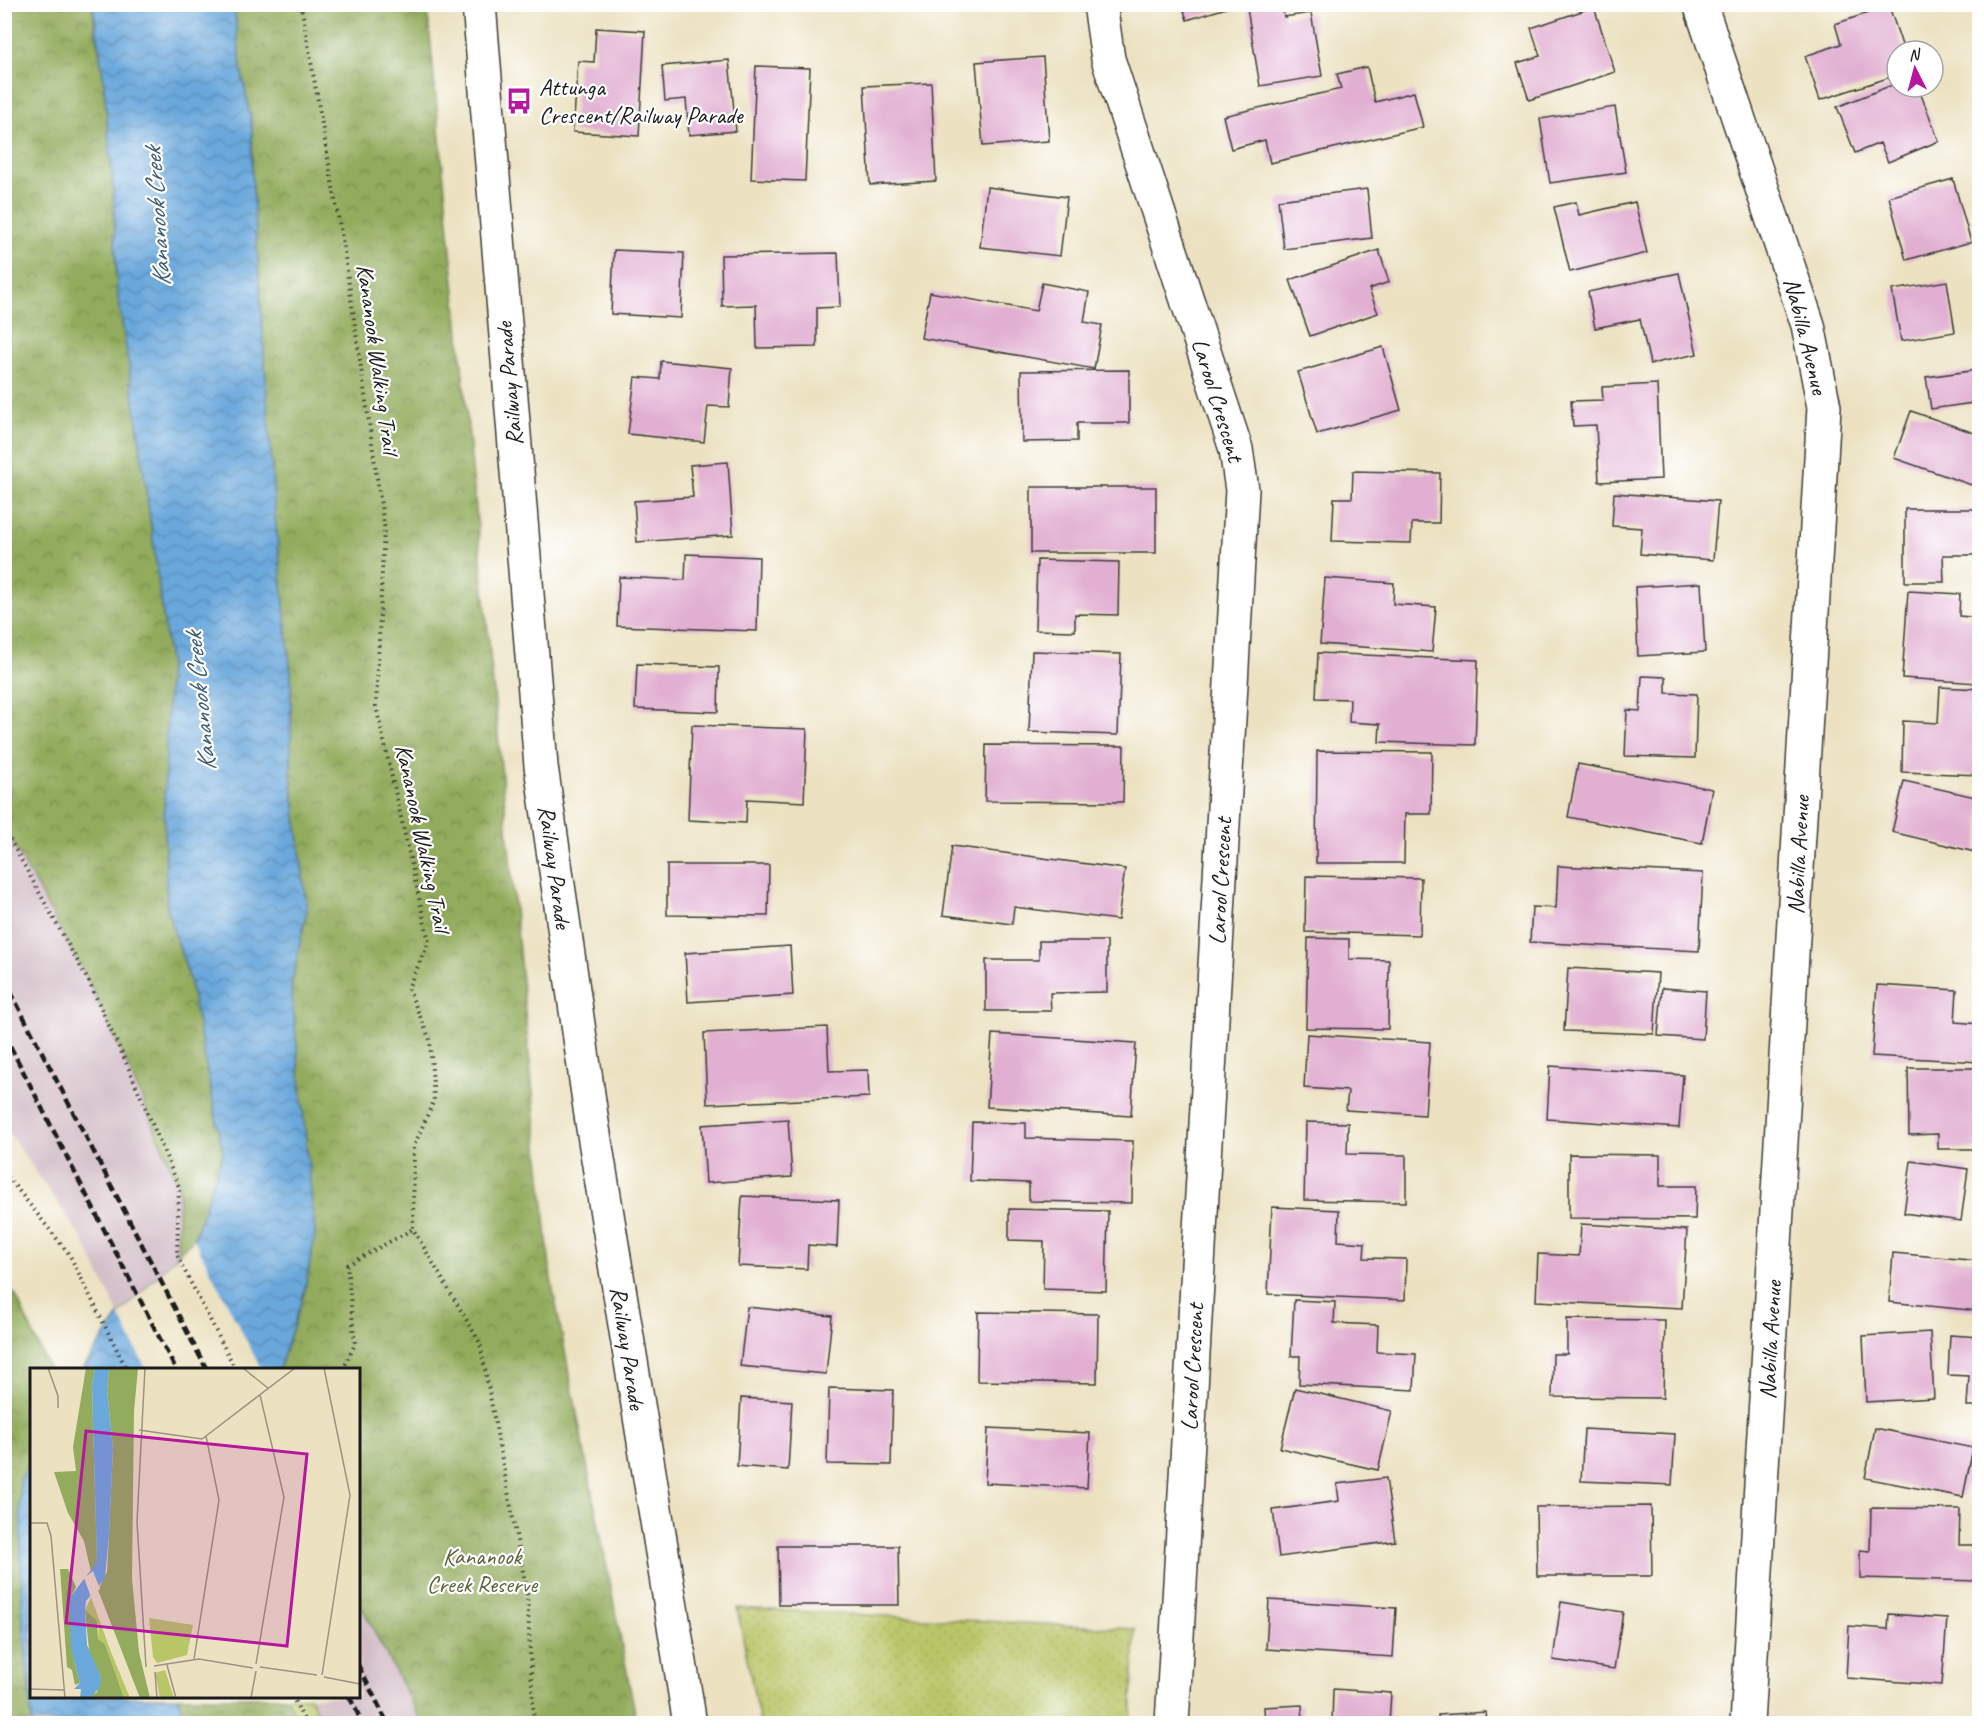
<svg xmlns="http://www.w3.org/2000/svg" width="1984" height="1728" viewBox="0 0 1984 1728" font-family="Caveat,sans-serif">
<style>
.railway{fill:#d2bdc6}
.grass{fill:url(#grass-dots);stroke:#6a7142;stroke-width:1.5}
.forest{fill:url(#forest-crowns);stroke:#57643c;stroke-width:1.5}
.water{fill:url(#water-waves);stroke:#43627c;stroke-width:1.5}
.pier{fill:#ece2c2}
.building{fill:#e1afd1}
.lines{fill:none;stroke-linecap:round;stroke-linejoin:round}
.minor-casing{stroke:#3b3a35;stroke-width:36}
.path{stroke:#3b3a35;stroke-width:4;stroke-dasharray:1.5 4.5;stroke-linecap:butt}
.minor{stroke:#fff;stroke-width:33}
.rail{stroke:#1c1c1c;stroke-width:4.5;stroke-dasharray:9 4.5;stroke-linecap:butt}
.labels{text-anchor:middle;dominant-baseline:central;stroke-width:4.5;stroke-linejoin:round;paint-order:stroke}
.poi-label{font-size:24px;fill:#1c1c1c;stroke:#fff;text-anchor:start}
.street-label{font-size:24px;fill:#1c1c1c;stroke:#fff}
.park-label{font-size:24px;fill:#5b603a;stroke:#fff}
.water-label{font-size:26px;font-style:italic;fill:#3f5b72;stroke:#fff}
.inset-road{fill:none;stroke:#999380;stroke-width:1.5}
.view{fill:#b5179e;fill-opacity:0.15;stroke:#b5179e;stroke-width:3}
.inset-edge{fill:none;stroke:#1c1c1c;stroke-width:3}
</style>
<defs>
<pattern id="grass-dots" width="8" height="8" patternUnits="userSpaceOnUse" patternTransform="scale(1.5)"><rect width="8" height="8" fill="#b9c668"/><path d="M2 2h.1M6 6h.1" fill="none" stroke="#9eaa5a" stroke-width="1.8" stroke-linecap="round"/></pattern>
<pattern id="forest-crowns" width="20" height="18" patternUnits="userSpaceOnUse" patternTransform="scale(1.5)"><rect width="20" height="18" fill="#92ab5c"/><path d="M2 6a3 3 0 1 1 6 0M12 15a3 3 0 1 1 6 0" fill="none" stroke="#768a4b"/></pattern>
<pattern id="water-waves" width="16" height="10" patternUnits="userSpaceOnUse" patternTransform="scale(1.5)"><rect width="16" height="10" fill="#6aa8dc"/><path d="M0 5q4-4 8 0t8 0" fill="none" stroke="#5688b2"/></pattern>
</defs>
<rect width="100%" height="100%" fill="#fff"/>
<filter id="ink" filterUnits="userSpaceOnUse"><feTurbulence type="fractalNoise" baseFrequency=".0167" numOctaves="2"/><feDisplacementMap in="SourceGraphic" scale="12" xChannelSelector="R" yChannelSelector="G"/><feConvolveMatrix kernelMatrix="1 2 1 2 8 2 1 2 1" color-interpolation-filters="sRGB"/></filter>
<filter id="wash" filterUnits="userSpaceOnUse"><feTurbulence type="fractalNoise" baseFrequency=".008" numOctaves="4" result="noise"/><feDisplacementMap in="SourceGraphic" scale="24" xChannelSelector="R" yChannelSelector="G"/><feGaussianBlur stdDeviation="1.35" result="paint"/><feColorMatrix in="noise" values="0 0 0 0 0 0 0 0 0 0 0 0 0 0 0 0 0 1.4 0 .05"/><feComposite in="paint" operator="in"/></filter>
<g filter="url(#wash)">
<rect width="100%" height="100%" fill="#ece2c2"/>
<path class="railway" d="M4,829l85,153 40,87 50,118 -2,69 -58,59 -36,-75 -78,-113z
M359,1602l63,121h-99l-13,-26 48,-1z"/>
<path class="grass" d="M737,1608l398,21 -4,94h-371z
M287,1697h23l13,26h-30l1,-10z"/>
<path class="forest" d="M4,5h88l11,70 10,109 4,105 21,139 31,232 -5,151 3,98 22,68 34,176 -29,86 -17,17 2,-69 -50,-118 -40,-87 -84,-153z
M234,5h193l124,1274 86,444h-215l-63,-121 -1,-232 -79,-1 25,-75 11,-59 -24,-249 16,-76 -16,-136v-100l-16,-158 -23,-342v-48l-11,-58z
M4,1281l12,15 33,73 -17,1 -1,89 -11,22 2,127 10,115h-27z
M179,1697h108l7,16 -1,10h-110z"/>
<path class="water" d="M93,5h141l7,63 11,58v48l23,342 16,158v100l16,136 -16,76 24,249 -11,58 -25,76 -197,1 37,-55 75,-76 29,-86 -34,-176 -22,-68 -3,-98 5,-151 -31,-232 -21,-139 -4,-105 -10,-109z
M31,1459l1,237 147,1 4,26h-151l-10,-115 -2,-127z"/>
<path class="pier" d="M194,1239l67,130h-115l-27,-54z"/>
<g id="blocks">
<path class="building" d="M1182,4h54v1l-49,15z
M1269,4h13l2,13 27,-4 11,63 -62,10 -13,-78z
M1889,6l15,45h-7v24l-77,25 -15,-44 36,-12 -6,-20z
M1594,7l21,65 -86,28 -12,-37 23,-7 -9,-28z
M596,28l49,3 -6,105 -66,-4 5,-71 16,1z
M1043,57l6,84 -66,5 -7,-84z
M729,60l7,71 -47,4 -3,-36 -21,2 -3,-35z
M756,66l54,2 -5,113 -54,-2z
M1367,67l8,35 39,-10 9,35 -153,36 -5,-23 -34,9 -8,-33 118,-27 -4,-15z
M931,83l5,98 -66,4 -6,-99z
M1897,83v4h21l21,54 -51,21 -8,-19 -25,10 -18,-46z
M1615,107l11,65 -76,11 -10,-64z
M1953,179l18,63 -65,18 -17,-63z
M987,187l80,10 -7,59 -80,-9z
M1367,189l5,49 -88,11 -6,-49z
M1576,202l3,13 56,-13 12,51 -77,19 -16,-65z
M614,250l70,3 -3,65 -70,-4z
M1379,250l10,32 -20,7 9,24 -68,23 -20,-56z
M838,253l2,54 -23,1v39l-60,1 -1,-43 -34,1 -1,-51z
M1679,273l18,81 -47,10 -10,-45 -45,9 -7,-36z
M1947,281l8,51 -54,9 -9,-51z
M1042,283l47,9 -5,30 18,3 -8,44 -173,-31 9,-46 106,19z
M1383,347l18,63 -84,24 -19,-62z
M1980,348v54l-49,7 -5,-32 51,-7 -3,-21z
M661,361l71,7 -3,39 -21,-1 -4,36 -76,-8 7,-57 25,2z
M1129,370v53h-52v18l-55,1 -1,-71z
M1657,384l4,95 -62,3 -3,-57 -23,1 -2,-25 32,-1 -1,-13z
M1911,411l69,24v53l-86,-30z
M728,462l5,73 -96,7 -3,-41 59,-4 -3,-32z
M1353,471l87,2 -1,50h-27l-1,20 -79,-2 2,-43h18z
M1031,487h125v66h-125z
M1614,493l104,8 -5,59 -73,-6 2,-26 -30,-2z
M1905,509h75v46h-37l1,27h-39z
M686,554l73,3 -2,74 -140,-5 2,-49 66,3z
M1037,560l82,2 -1,53 -43,-1v17l-40,-1z
M1325,578l69,5 -1,21 43,3 -4,45 -112,-8z
M1701,583l4,69 -67,4 -3,-69z
M1908,591l52,3 -1,22 21,2 -2,65 -76,-5z
M1032,651l89,3 -3,81 -89,-3z
M1318,653l160,7 -3,85 -96,-3 1,-18 -31,-2 1,-23 -34,-1z
M637,664l82,3 -1,45 -83,-3z
M1642,676l24,1v16l31,1 -2,64 -70,-2 2,-46 13,1z
M1940,687l40,2v86l-78,-3 1,-51 35,2z
M692,725l115,4 -3,73 -57,-3 -1,24 -58,-3z
M986,745l138,1 -1,56 -138,-1z
M1317,751l115,1 -1,62h-26l-1,49h-88z
M1578,764l134,25 -10,54 -134,-26z
M1904,781l76,17v35l-5,19 -83,-20z
M952,846l173,23 -7,51 -104,-13 -2,17 -69,-9z
M667,865h102l-1,51 -101,-1z
M1558,866l145,7 -4,78 -169,-9 2,-35 24,1z
M1306,876l115,2 -1,57 -115,-3z
M1308,938l41,1v20l40,1 -1,69 -82,-1z
M1039,941h68v51l-57,1 1,18h-65v-51h53z
M790,946l3,49 -105,7 -3,-49z
M1568,968l90,5 -4,61 -90,-3z
M1877,985l80,5 -2,32 25,2v38l-108,-6z
M1662,988l44,3 -3,48 -45,-3z
M827,1027l2,44 39,-1 1,27 -162,7 -3,-71z
M992,1034l144,9 -5,73 -144,-9z
M1307,1034l123,8 -5,73 -79,-5 2,-19 -44,-3z
M1550,1066l133,9 -4,53 -132,-9z
M1908,1068h72v81h-42v-15l-29,1z
M788,1119l4,58 -86,6 -4,-58z
M972,1122l54,1v15l107,3 -1,62 -103,-2v-18l-59,-2z
M1306,1122l42,1 -1,31 59,1v47l-102,-2z
M1569,1154l91,1v31h36l-1,33 -126,-1z
M1911,1161l57,8 -7,52 -57,-8z
M742,1196l97,4 -2,47 -29,-2 -1,24 -69,-3z
M1272,1207l67,3 -1,31 27,2 -1,15 42,1 -1,41 -137,-6z
M1009,1209l99,2 -2,80 -63,-2 1,-48 -35,-1z
M1581,1224l106,6 -5,78 -146,-7 2,-47 41,2z
M1893,1253l87,8 -1,50 -90,-9z
M1294,1300l41,2 -1,21 44,2 -1,27 39,2 -2,36 -115,-6 1,-28h-9z
M747,1307l85,9 -6,58 -86,-8z
M978,1312l120,2 -1,69 -120,-2z
M1567,1319l98,1 -2,78 -111,-1 1,-43h14z
M1930,1332l4,66 -68,4 -3,-66z
M1950,1335l30,2v69h-13l2,-30 -21,-1z
M829,1388l64,2 -2,75 -64,-1z
M1295,1388l97,23 -14,59 -98,-22z
M741,1398l51,3 -4,69 -51,-4z
M988,1428l102,5 -3,55 -102,-5z
M1875,1428l98,20 -10,49 -98,-19z
M1584,1429l91,5 -3,51 -91,-4z
M1386,1478l9,63 -116,16 -6,-47 66,-9 -2,-17z
M1651,1506l1,70h-115l-1,-69z
M1871,1508l89,1 -1,36h21v36l-120,-3v-28l10,1z
M778,1546h120l1,59h-120z
M1269,1600l127,8 -3,49 -127,-8z
M1561,1602l62,10 -9,57 -61,-9z
M1889,1614l58,4 -5,67 -96,-7 3,-52 39,3z
M1333,1689l58,4 -2,31h-57z
M1302,1705l1,19h-38l-1,-17z
M1486,1712l1,12h-49v-9z"/>
</g>
</g>
<g filter="url(#ink)">
<use href="#blocks" fill-opacity="0" stroke="#3b3a35" stroke-width="1.5"/>
<g class="lines">
<g class="minor-casing">
<path id="minor" d="M479,4l62,762 51,356 98,602
M1100,4l8,55 128,390 6,41 -70,1234
M1700,4l108,321 16,82 -77,1317"/>
</g>
<path class="path" d="M301,4l43,246 40,276 -8,180 53,236 -21,46 22,52 4,60 -20,46 -1,83 67,114 47,250 7,131
M4,829l85,153 40,87 50,118 -2,69 59,114
M4,1172l65,82 58,116
M343,1370l12,-26 -8,-79 66,-36
M292,1696l14,28"/>
<use href="#minor" class="minor"/>
<path class="rail" d="M4,979l203,391
M4,1034l172,336
M358,1665l30,59
M349,1696l14,28"/>
</g>
</g>
<defs>
<g id="bus-bare" transform="scale(2.07)"><path d="M-5-6H5V4H4V6H2V4H-2V6H-4V4H-5ZM-3.5-4V0h7V-4ZM-3.5 1.2v1.5H-2V1.2ZM2 1.2v1.5H3.5V1.2Z" fill="#b5179e" stroke="#fff" stroke-width="2.5" paint-order="stroke"/></g>
</defs>
<g fill-rule="evenodd">
<use href="#bus-bare" x="519" y="101"/>
</g>
<g class="labels">
<g class="poi-label">
<text x="539" y="87">Attunga<tspan x="539" dy="28">Crescent/Railway Parade</tspan></text>
</g>
<g class="street-label">
<text transform="translate(1806 336) rotate(76)">Nabilla Avenue</text>
<text transform="translate(378 359) rotate(82)">Kananook Walking Trail</text>
<text transform="translate(509 384) rotate(-95)">Railway Parade</text>
<text transform="translate(1218 400) rotate(73)">Larool Crescent</text>
<text transform="translate(423 838) rotate(78)">Kananook Walking Trail</text>
<text transform="translate(1798 855) rotate(-87)">Nabilla Avenue</text>
<text transform="translate(555 867) rotate(82)">Railway Parade</text>
<text transform="translate(1220 881) rotate(-87)">Larool Crescent</text>
<text transform="translate(1770 1340) rotate(-87)">Nabilla Avenue</text>
<text transform="translate(628 1348) rotate(81)">Railway Parade</text>
<text transform="translate(1192 1367) rotate(-87)">Larool Crescent</text>
</g>
<g class="park-label">
<text x="482" y="1556">Kananook<tspan x="482" dy="28">Creek Reserve</tspan></text>
</g>
<g class="water-label">
<text transform="translate(157 217) rotate(-94)">Kananook Creek</text>
<text transform="translate(200 702) rotate(-96)">Kananook Creek</text>
</g>
</g>
<g transform="translate(30 1368)">
<rect width="330" height="330" fill="#ece2c2"/>
<path d="M61,229l20,55 19,46h-6l-19,-54 -7,-5 1,-14 -14,-15zM119,250l44,7 -6,30 -30,8 -4,-6zM135,302l9,28h-14l-5,-25z" fill="#b9c668"/>
<path d="M56,0h9l-3,18 5,176 -6,10 -7,-31 -16,-28 -14,-41 22,-1 -3,-24zM79,0h29l-4,43 -2,168 7,73 11,46h-10l-42,-108 9,-18 2,-37 4,-87 -6,-58zM30,201h8l8,18 -5,9 3,64 6,23 -5,2 -3,-15 -5,-3zM55,242l12,11 1,18 7,5 19,54 -35,-1 8,-5 4,-15 -11,-17z" fill="#92ab5c"/>
<path d="M65,0h14l-2,22 6,58 -4,87 -4,43 -19,23 -1,9 2,35 14,32 -1,10 -10,11h-10l1,-9h-7l6,-6 -9,-35 -1,-38 1,-14 26,-34 -5,-176z" fill="#6aa8dc"/>
<path d="M63,203l7,18 -9,8 -7,-19z" fill="#ece2c2"/>
<path class="inset-road" d="M18,0l10,28v12M115,0l-8,154 9,145M213,0l26,21M109,62l63,9 93,-71M0,155h17l4,13 14,162M164,291l25,-159 -13,-64M226,296l28,-167 -24,-102M137,297l9,33M124,298l45,-7 54,9M230,299l57,8M125,304l2,26M292,307l28,-180 -26,-127M294,309l36,7M0,321l34,1M221,330l5,-27"/>
<path class="view" d="M56,63l221,23 -20,192 -221,-23z"/>
<rect width="330" height="330" class="inset-edge"/>
</g>
<rect width="1984" height="1728" fill="none" stroke="#fff" stroke-width="24"/>
<g transform="translate(1915 69) rotate(354)"><circle r="28" fill="#ffffff" stroke="#a4a4a4" stroke-width="1.5"/>
<path d="M0-4.5L10 22L0 15L-10 22Z" fill="#b5179e"/>
<text y="-9" font-size="16" font-weight="bold" text-anchor="middle" fill="#1c1c1c">N</text>
</g>
</svg>
